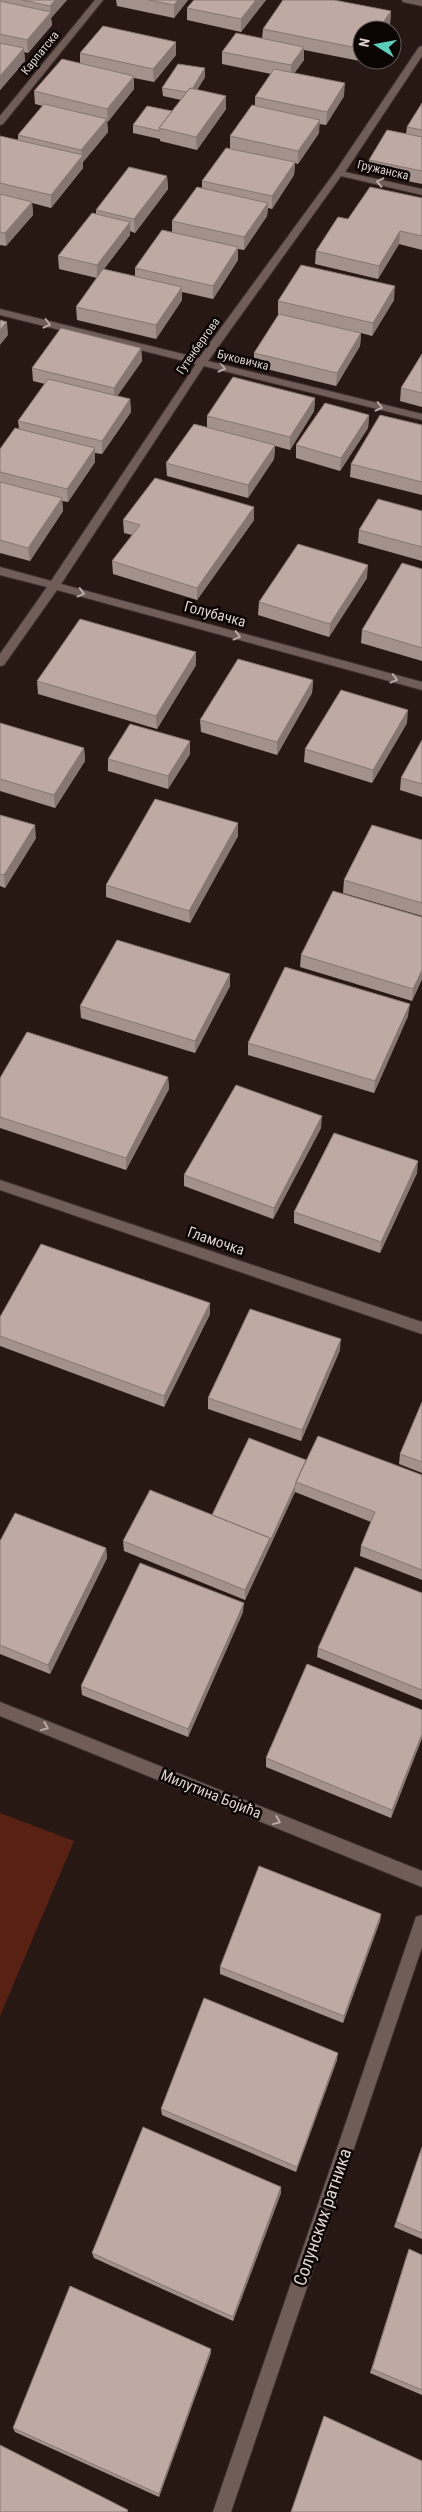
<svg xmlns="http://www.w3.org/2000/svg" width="422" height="2512" viewBox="0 0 422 2512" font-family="'Roboto Condensed',sans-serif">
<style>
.green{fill:#592114}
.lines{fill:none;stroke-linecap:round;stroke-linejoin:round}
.minor-casing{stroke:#3d3230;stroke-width:2}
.minor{fill:#705d58;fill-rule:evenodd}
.wall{fill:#a3918c}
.shaded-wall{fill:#857672}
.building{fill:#bea9a3;stroke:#857672}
.oneway{stroke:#b8aaa7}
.labels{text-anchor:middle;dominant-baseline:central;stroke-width:5;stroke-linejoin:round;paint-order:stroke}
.far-street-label{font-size:12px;fill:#dfd4d1;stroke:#0b0504}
.street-label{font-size:15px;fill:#dfd4d1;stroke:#0b0504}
.near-street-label{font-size:18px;fill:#dfd4d1;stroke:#0b0504}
</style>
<rect width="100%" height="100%" fill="#271814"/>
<path class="green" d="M0,1813l74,28 -74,175z"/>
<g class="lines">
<g class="minor-casing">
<path id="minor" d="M95,0h8l-100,124 -3,1v-9z
M402,0h20v6l-19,-4z
M422,46v10l-77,116 77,17v6l-81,-19 -133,185 214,53v6l-218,-54 -143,218 361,98v8l-365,-100 -53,75 -4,1v-12l47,-67 -47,-12v-8l51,14 145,-217 -196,-49v-6l199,49 136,-186 84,-125z
M0,1180l422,142v12l-422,-144z
M0,1702l422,169v16l-422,-171z
M422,1915v32l-191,565h-18l201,-589 2,-6z"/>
</g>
<use href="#minor" class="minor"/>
</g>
<path class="wall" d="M0,0h67l-16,18 1,7 -24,28 -4,-1 1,9 -25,29z
M116,0h72l-14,18 -57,-12z
M266,0l-25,32 -54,-12v-12z
M391,11l-1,13 -28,6v30h4l-1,2 -61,-12v10l-10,13 50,23 -18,29 -7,-1v9l-21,31 -3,-1 -1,12 -22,34 -4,-1 -1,8 -23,34 -6,-1v11l-25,39 -31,-7v8l-26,39 -79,-19 -1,-13 21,-29 -38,-9 -1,-13 38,-42v-4l71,-34 1,13 -33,44 -5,-2v4l-26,34 31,7v-8l37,-36v-11l30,-33v-7l28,-32v-13l25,-30v-9l16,-23 -49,-10v-12l40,-13 1,-10z
M80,53l96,2 -22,27 -20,-4v11l-27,33 1,10 -25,30v6l-32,40 -19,-5 1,12 -27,31 -6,-1v-109l18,4v-5l25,-29 -8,-2 -1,-13 46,-27z
M205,77l-8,13 29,6v13l-29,41 -37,-9v-2l-27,-6v-8l39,-14 9,-11 -18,-4 -1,-8z
M422,103v81l-54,-11 1,-13 37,-26 1,-7z
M422,198v52l-23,-6 -21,35 -63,-15 1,-13 32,-32z
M394,300l-22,36 -11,-3 -1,13 -24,40 -82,-20v-13l25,-39h-1v-13z
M141,348l1,13 -25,35 13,3 1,13 -29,42 -7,-1v9l-27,40 -6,-1 1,10 -33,50 -30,-8v-104l19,-20 -1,-8 27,-37 -12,-3 -1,-13z
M422,354v53l-22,-6 1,-13z
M315,398l-1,13 -24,39 -15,-4 -1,13 -26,39 -81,-22 -1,-13 41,-35v-12z
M369,415l-1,13 -28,43 -44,-13v-13z
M422,425v70l-72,-18 1,-13z
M422,511v50l-64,-18 1,-13z
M123,520h131l-57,80 -84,-26 -1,-13 20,-26 -8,-2z
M422,569v92l-61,-18 1,-13z
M367,578l-38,59 -71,-22 1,-13z
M196,665l-39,64 -119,-35 -1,-13z
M313,680l-1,13 -35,62 -76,-23 -1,-12z
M0,723l84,25 1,13 -30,47 -55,-17z
M407,723l-35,60 -68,-21 1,-13z
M422,740v57l-22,-7 1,-12z
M190,741v13l-22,35 -60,-18v-12z
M0,815l36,23 -31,50 -5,-2z
M238,823v13l-48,87 -84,-26v-12z
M422,840v76l-79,-23 1,-13z
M422,917v62l-10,22 -112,-34 1,-12z
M230,974v12l-35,67 -114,-35 -1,-12z
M408,1016l-34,77 -126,-38v-12z
M168,1077l1,12 -43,81 -126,-42v-50z
M321,1128l-48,91 -89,-33v-11z
M417,1173l-37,80 -86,-30v-11z
M210,1303v11l-46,93 -164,-61v-29z
M340,1350l-39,91 -93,-32v-11z
M422,1402v71l-23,-9 1,-10z
M306,1460l116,15v105l-62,-24 1,-10 10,-24 -76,-30 -50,108 -121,-49 -1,-10 89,-26z
M0,1541l106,7 1,10 -57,116 -50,-20z
M422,1593v107l-105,-43 1,-9z
M243,1612l-55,125 -106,-42 -1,-9z
M422,1710v28l-31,80 -125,-51v-9z
M381,1914l-1,7 -37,102 -123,-49v-7z
M337,2060l-41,112 -134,-57 -1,-6z
M422,2147v92l-28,-12z
M281,2193l-48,128 -139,-63 -2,-5z
M407,2254l15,1v140l-52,-22z
M211,2353l-52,144 -144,-65 -2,-4z"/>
<path class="shaded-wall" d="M55,0h12l-16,18 1,7 -24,28 -1,-13 24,-27 -1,-7z
M178,0h10l-14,18v-13z
M256,0h10l-25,32v-13z
M391,11l-1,13 -4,6h-8z
M176,42v13l-22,27 -1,-13z
M304,47v13l-13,18v-13z
M24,48l1,13 -25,29v-14z
M205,68v9l-15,24v-8z
M134,76v13l-26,33 -1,-13z
M345,83l-1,13 -18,29 1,-13z
M226,96v13l-29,41 -1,-13z
M107,119l1,13 -25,30v6l-32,40v-13l31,-39 -1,-6z
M320,120l-1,13 -21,31v-13z
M295,162l-1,13 -22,34v-13z
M167,176l1,13 -33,44 -1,-14z
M32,202l1,13 -27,31 -1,-13z
M268,203l-1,13 -23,34v-13z
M130,222v13l-33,43v-13z
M400,231l-1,13 -21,35 1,-13z
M238,247v13l-25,39v-13z
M395,286l-1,14 -22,36 1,-13z
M182,287v13l-26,39v-14z
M7,322l1,13 -8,10v-15z
M361,333l-1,13 -24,40 1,-13z
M141,348l1,13 -28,40v-13z
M315,398l-1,13 -24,39v-13z
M130,399l1,13 -29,42v-13z
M369,415l-1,13 -28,43 1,-13z
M275,445l-1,14 -26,39v-13z
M95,448v14l-27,40 -1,-13z
M62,498l1,13 -33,50 -2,-13z
M254,507v13l-57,80v-12z
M368,565l-1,13 -38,59 1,-13z
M196,652v13l-39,64 -1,-13z
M313,680l-1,13 -35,62v-13z
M408,710l-1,13 -35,60 1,-13z
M190,741v13l-22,35v-13z
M84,748l1,13 -30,47 -1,-13z
M238,823v13l-48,87 -1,-12z
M35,825l1,13 -31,50 -1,-13z
M422,970v9l-10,22 1,-12z
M230,974v12l-35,67v-12z
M410,1004l-2,12 -34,77 1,-12z
M168,1077l1,12 -43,81v-12z
M322,1116l-1,12 -48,91 1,-11z
M418,1161l-1,12 -37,80 1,-11z
M210,1303v11l-46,93v-11z
M341,1339l-1,11 -39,91 1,-11z
M295,1486v6l-50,108v-10z
M106,1548l1,10 -57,116 -2,-9z
M244,1603l-1,9 -55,125v-8z
M422,1734v4l-31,80 1,-8z
M381,1914l-1,7 -37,102 1,-7z
M338,2053l-1,7 -41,112 1,-5z
M281,2187v6l-48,128v-4z
M211,2349v4l-52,144v-3z"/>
<path class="building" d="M22,0h33l-5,6z
M149,0h29l-4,5z
M194,0h62l-15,19 -54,-11z
M283,0h51l57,11 -13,19h-16v19l-99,-20z
M0,1l51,11 -24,28 -27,-6z
M103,26l73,16 -23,27 -73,-16z
M236,33l68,14 -13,18 -69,-13z
M0,43l24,5 -24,28z
M62,59l72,17 -27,33 -73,-18z
M178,64l27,4 -13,21 -2,-1 -3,4 -25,-4z
M274,69l71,14 -18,29 -72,-15z
M190,88l36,8 -30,41 -37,-9z
M422,103v27l-15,-3z
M44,104l63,15 -26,31 -63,-15z
M252,105l68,15 -22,31 -68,-15z
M147,106l25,5 -13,17 1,3 -27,-6z
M387,130l35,7v34l-53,-11z
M0,136l83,19 -32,40 -51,-12z
M226,148l69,14 -23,34 -70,-15z
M129,167l38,9 -33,43 -38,-9z
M197,187l71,16 -24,34 -72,-16z
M370,187l52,11v38l-22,-5 -21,35 -63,-15 22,-34 10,2z
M0,194l32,8 -27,31 -5,-1z
M92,213l38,9 -33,43 -39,-9z
M162,230l76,17 -25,39 -78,-18z
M301,265l94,21 -22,37 -95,-22z
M103,269l79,18 -26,38 -80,-18z
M279,314l82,19 -24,40 -83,-20z
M0,320l7,2 -7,8z
M61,328l80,20 -27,40 -82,-20z
M422,354v39l-21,-5z
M233,377l82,21 -25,39 -83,-21z
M48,379l82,20 -28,42 -84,-20z
M325,403l44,12 -28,43 -45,-13z
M380,415l42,10v57l-71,-18z
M194,424l81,21 -27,40 -82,-22z
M15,428l80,20 -28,41 -67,-17v-23z
M155,478l99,29 -57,81 -85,-27 28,-36 -17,-5z
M0,482l62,16 -34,50 -28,-8z
M378,499l44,12v36l-63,-17z
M298,544l70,21 -38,59 -71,-22z
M402,563l20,6v79l-60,-18z
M80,619l116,33 -40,64 -119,-35z
M238,659l75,21 -36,62 -77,-22z
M341,690l67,20 -35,60 -68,-21z
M0,723l84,25 -30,47 -54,-16z
M130,724l60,17 -22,35 -60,-17z
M422,740v44l-21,-6z
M155,799l83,24 -49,88 -83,-26z
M0,815l35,10 -31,50 -4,-1z
M372,825l50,15v63l-78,-23z
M333,891l89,26v53l-9,19 -112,-34z
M117,940l113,34 -35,67 -115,-35z
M285,967l125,37 -35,77 -127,-38z
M27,1032l141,45 -42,81 -126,-41v-39z
M236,1085l86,31 -48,92 -90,-33z
M334,1133l84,28 -37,81 -87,-30z
M41,1244l169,59 -46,93 -164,-60v-19z
M250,1309l91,30 -39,91 -94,-32z
M422,1402v60l-22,-8z
M318,1436l104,39v95l-61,-24 14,-34 -79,-30z
M249,1438l57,22 -10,22 -1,4 -25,55v-3l-58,-23z
M150,1490l120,48 -25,52 -122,-49z
M15,1513l91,35 -58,117 -48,-20v-104z
M140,1563l104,40 -56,126 -107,-43z
M355,1567l67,26v97l-104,-42z
M307,1664l115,46v24l-30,76 -126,-52z
M259,1866l122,48 -37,102 -124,-49z
M204,1998l134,55 -41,114 -136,-58z
M143,2127l138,60 -48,130 -141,-64z
M422,2147v86l-26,-11z
M409,2249l13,6v135l-50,-21z
M70,2286l141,63 -52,145 -146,-66z
M324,2416l98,45v51h-131z
M0,2445l128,65 -1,2h-127z"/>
<defs><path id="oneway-chevron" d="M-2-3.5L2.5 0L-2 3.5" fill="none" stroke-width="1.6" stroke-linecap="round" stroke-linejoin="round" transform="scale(1.25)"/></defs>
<g class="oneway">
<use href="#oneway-chevron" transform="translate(380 182) rotate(-167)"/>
<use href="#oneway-chevron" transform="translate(47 324) rotate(14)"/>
<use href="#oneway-chevron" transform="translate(222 368) rotate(14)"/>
<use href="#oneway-chevron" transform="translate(379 407) rotate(14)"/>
<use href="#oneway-chevron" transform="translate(81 593) rotate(15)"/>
<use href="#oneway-chevron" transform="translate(237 636) rotate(15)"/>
<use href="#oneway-chevron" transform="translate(394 679) rotate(15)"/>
<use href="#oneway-chevron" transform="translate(45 1727) rotate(22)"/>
<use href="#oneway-chevron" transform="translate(277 1821) rotate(22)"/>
</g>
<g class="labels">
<g class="far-street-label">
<text transform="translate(40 53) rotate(-51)">Карпатска</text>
<text transform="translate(383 170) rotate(13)">Гружанска</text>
<text transform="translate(198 346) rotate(-55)">Гутенбергова</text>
<text transform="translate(243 360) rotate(14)">Буковичка</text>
</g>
<g class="street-label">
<text transform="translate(215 614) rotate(15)">Голубачка</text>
<text transform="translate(216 1241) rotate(19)">Гламочка</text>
<text transform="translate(211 1794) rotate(22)">Милутина Бојића</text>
</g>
<g class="near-street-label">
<text transform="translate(322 2217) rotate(-71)">Солунских ратника</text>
</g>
</g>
<g transform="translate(377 45) rotate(281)"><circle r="24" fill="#0b0504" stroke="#605856"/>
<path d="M0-4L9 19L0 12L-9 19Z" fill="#5cceba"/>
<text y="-8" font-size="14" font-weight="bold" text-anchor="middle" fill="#dfd4d1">N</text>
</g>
</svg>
